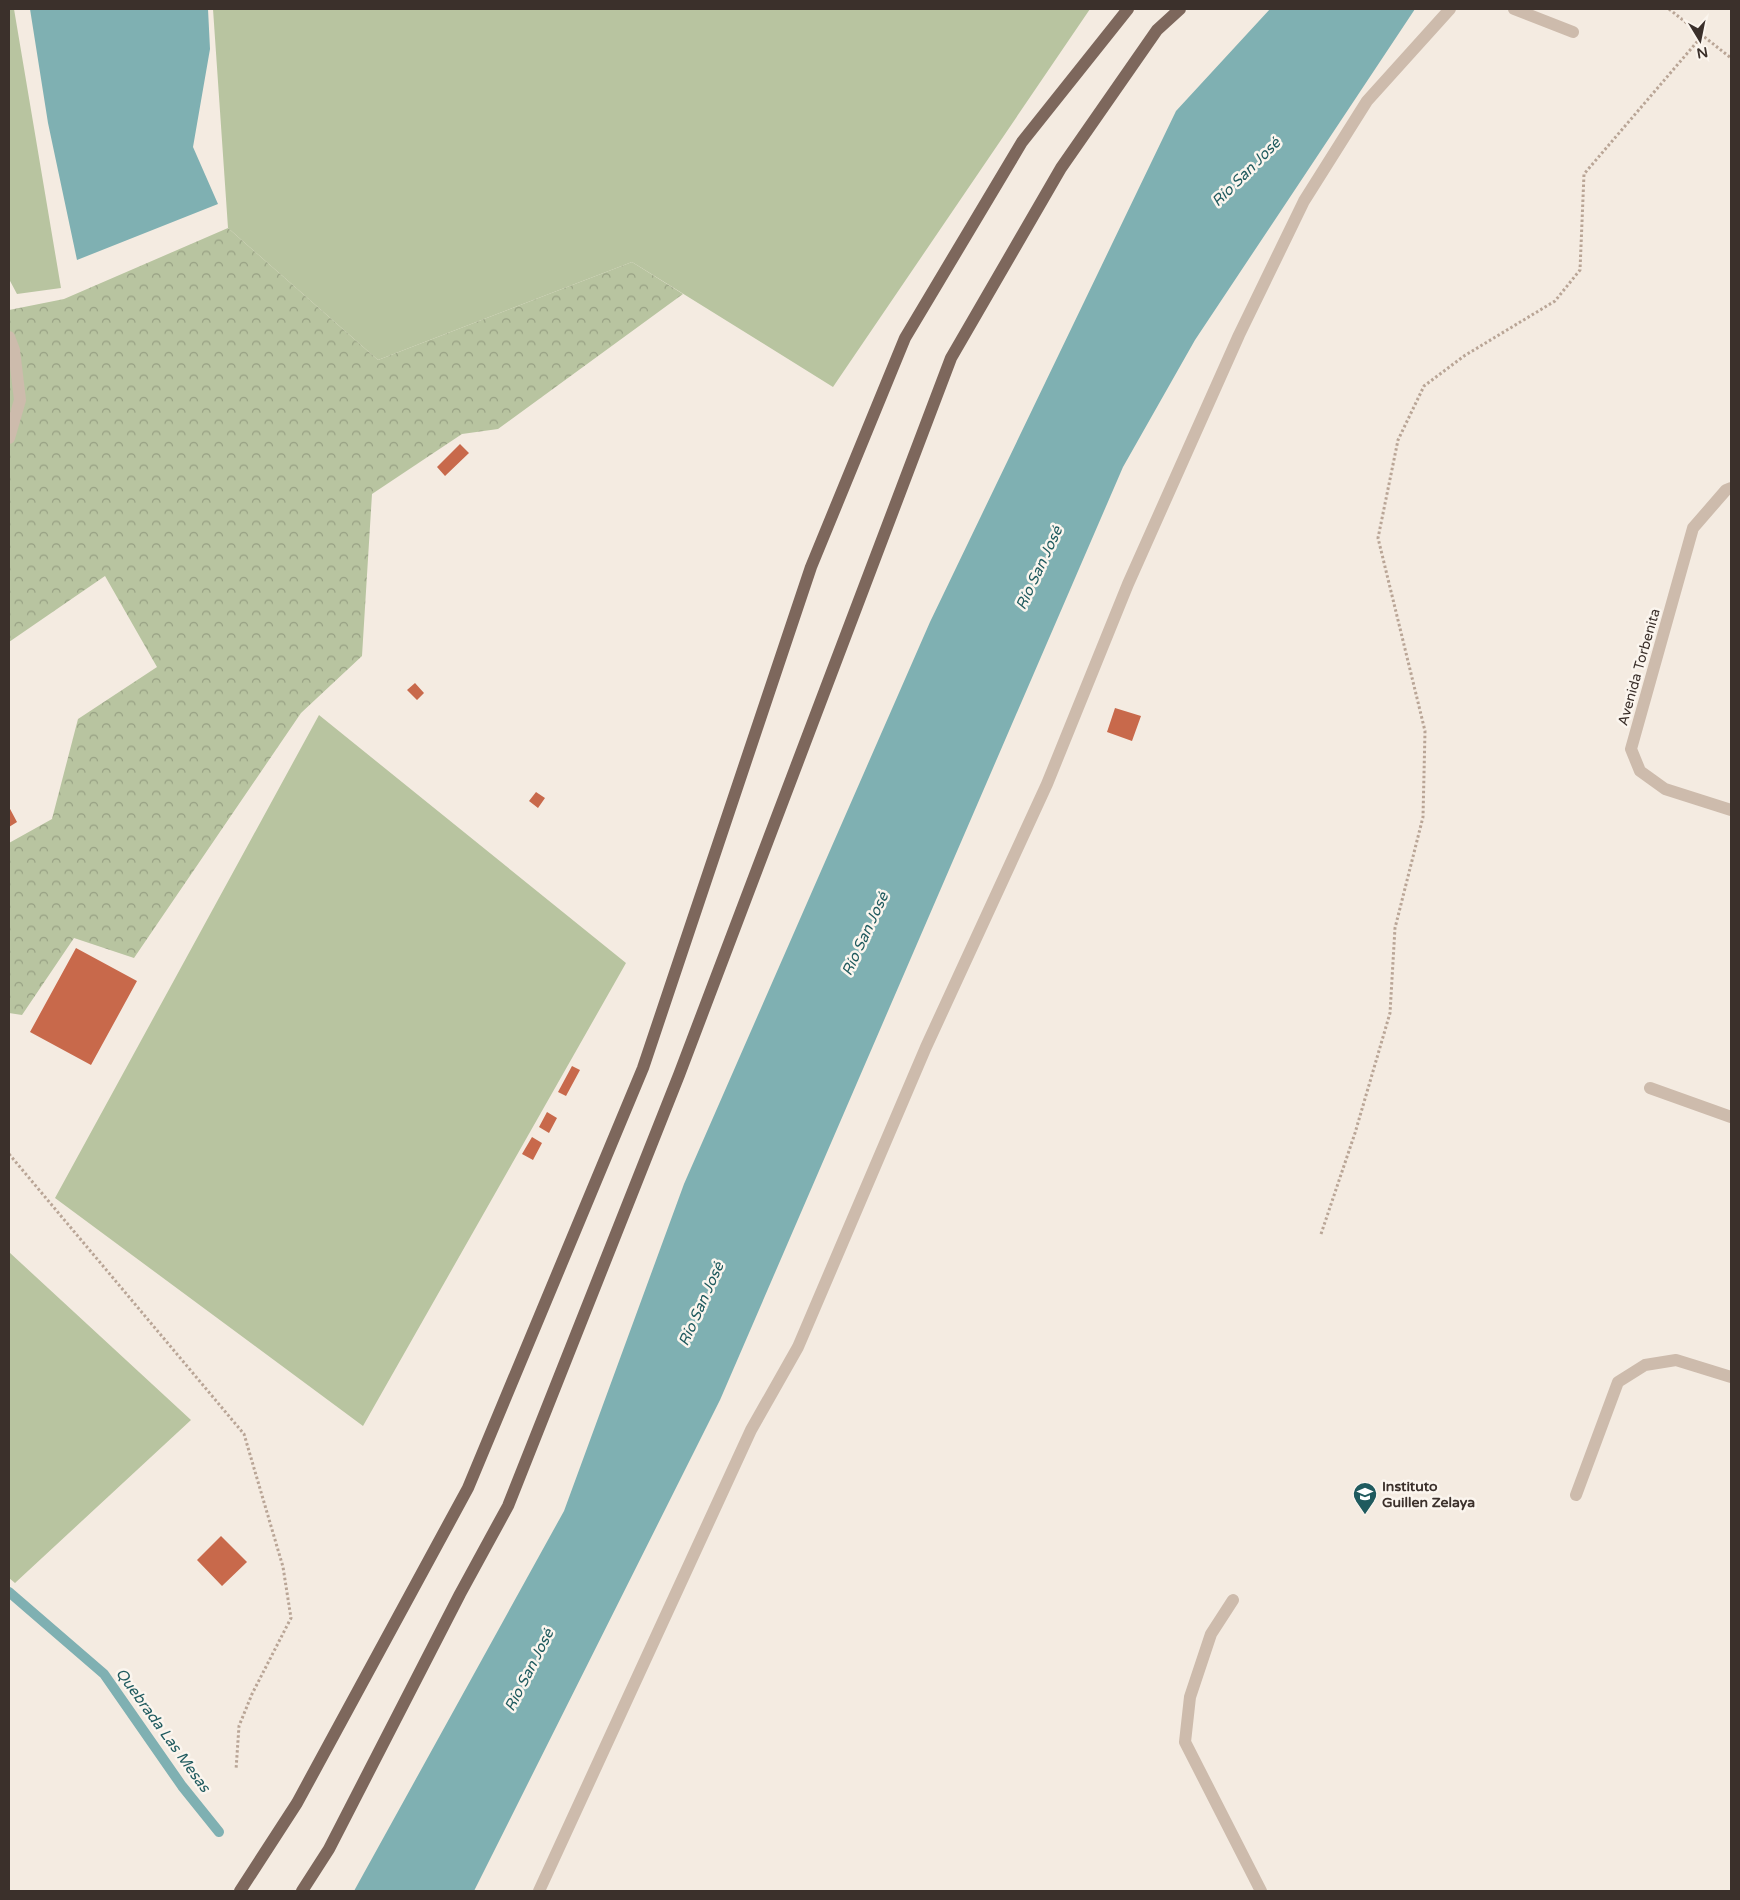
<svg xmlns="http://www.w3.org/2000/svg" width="1740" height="1900" viewBox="0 0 1740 1900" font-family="'Varela Round',sans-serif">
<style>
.green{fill:#b8c4a0}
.forest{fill:url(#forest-crowns)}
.water{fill:#7fb0b2}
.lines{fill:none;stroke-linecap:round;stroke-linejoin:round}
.stream{stroke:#7fb0b2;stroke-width:10}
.building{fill:#c8694b}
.path{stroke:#b9a596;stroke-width:3;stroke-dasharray:2.5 2.5;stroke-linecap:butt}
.minor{stroke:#cdbbac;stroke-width:12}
.major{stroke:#7d675c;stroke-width:12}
.labels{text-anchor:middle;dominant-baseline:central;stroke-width:5;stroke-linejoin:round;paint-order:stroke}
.street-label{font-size:14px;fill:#3b302b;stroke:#fbf5ee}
.poi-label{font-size:14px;font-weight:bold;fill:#3b302b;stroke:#fbf5ee;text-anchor:start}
.water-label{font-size:15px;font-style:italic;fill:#1f5a5e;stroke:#fbf5ee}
</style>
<defs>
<pattern id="forest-crowns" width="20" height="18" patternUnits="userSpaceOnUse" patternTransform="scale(1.25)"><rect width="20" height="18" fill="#b8c4a0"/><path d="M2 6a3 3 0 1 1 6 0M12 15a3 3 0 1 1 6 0" fill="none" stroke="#97a083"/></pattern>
</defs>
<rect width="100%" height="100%" fill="#f4ebe1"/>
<path class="green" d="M9,9h5l47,279 -44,6 -8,-15z
M213,9h877l-257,378 -201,-125 -254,98 -150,-132z
M319,715l307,248 -263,463 -308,-228z
M9,1252l182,168 -176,163 -6,-5z"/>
<path class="forest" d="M228,228l150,132 254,-98 51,32 -185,135 -36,5 -90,60 -10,162 -61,57 -167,245 -60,-20 -52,77 -13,-2v-170l43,-24 26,-100 79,-52 -52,-91 -96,66v-332l55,-11z"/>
<path class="water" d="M30,9h178l2,40 -17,98 25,57 -141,56 -29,-137z
M1270,9h145l-220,331 -72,127 -403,933 -246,491h-120l210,-380 120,-327 246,-562 246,-511z"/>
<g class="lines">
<path class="stream" d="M9,1592l95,82 78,112 37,46"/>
</g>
<path class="building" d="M460,444l9,9 -24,23 -8,-9z
M415,683l9,10 -7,7 -10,-10z
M1115,708l26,8 -9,25 -25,-9z
M536,792l9,6 -7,10 -9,-7z
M9,807l8,15 -8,5z
M76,948l61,33 -46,84 -61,-33z
M572,1066l8,4 -14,26 -8,-4z
M547,1112l10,6 -8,15 -10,-6z
M532,1137l10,6 -9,17 -11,-6z
M221,1536l26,26 -25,24 -25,-26z"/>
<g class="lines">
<path class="path" d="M1669,9l62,49
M9,1154l235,280 39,133 8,51 -39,76 -13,32 -3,44
M1321,1234l34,-101 35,-120 5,-85 28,-111 2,-86 -47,-193 20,-98 26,-54 40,-30 91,-55 25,-31 4,-96 118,-138"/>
<path class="minor" d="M1514,9l59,23
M9,337l5,13 6,50 -11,38
M1731,488l-5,2 -33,38 -62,221 9,22 25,18 66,21
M1650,1088l81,29
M1576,1495l42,-113 27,-17 31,-5 55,17
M1233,1600l-22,34 -21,63 -5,45 76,149
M539,1891l212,-461 47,-83 128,-300 121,-263 81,-200 111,-249 65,-134 63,-100 83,-92"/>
<path class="major" d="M240,1891l57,-88 171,-315 175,-420 168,-501 94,-229 117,-196 106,-133
M302,1891l27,-42 131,-255 48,-88 171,-431 272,-717 110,-190 96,-138 23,-21"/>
</g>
<defs>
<g id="school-pin" transform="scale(1.25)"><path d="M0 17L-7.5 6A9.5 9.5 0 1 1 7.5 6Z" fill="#1f5a5e" stroke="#fbf5ee"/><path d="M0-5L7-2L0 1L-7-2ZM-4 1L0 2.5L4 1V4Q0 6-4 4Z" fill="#fff"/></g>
</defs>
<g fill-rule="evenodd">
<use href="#school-pin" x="1365" y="1494"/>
</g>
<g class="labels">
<g class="street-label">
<text transform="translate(1639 667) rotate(-74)">Avenida Torbenita</text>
</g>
<g class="poi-label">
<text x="1382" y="1486">Instituto<tspan x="1382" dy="16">Guillen Zelaya</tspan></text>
</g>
<g class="water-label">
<text transform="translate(1246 172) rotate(-45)">Río San José</text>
<text transform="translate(1039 568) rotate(-65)">Río San José</text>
<text transform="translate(865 934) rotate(-65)">Río San José</text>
<text transform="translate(701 1304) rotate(-66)">Río San José</text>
<text transform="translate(529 1670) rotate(-63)">Río San José</text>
<text transform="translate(163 1730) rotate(54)">Quebrada Las Mesas</text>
</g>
</g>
<rect width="1740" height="1900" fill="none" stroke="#3b302b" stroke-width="20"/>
<g transform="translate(1700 40) rotate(170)" stroke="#fbf5ee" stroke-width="4" paint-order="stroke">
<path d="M0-4L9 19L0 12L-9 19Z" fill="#3b302b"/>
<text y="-8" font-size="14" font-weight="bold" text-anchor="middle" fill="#3b302b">N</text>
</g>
</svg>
